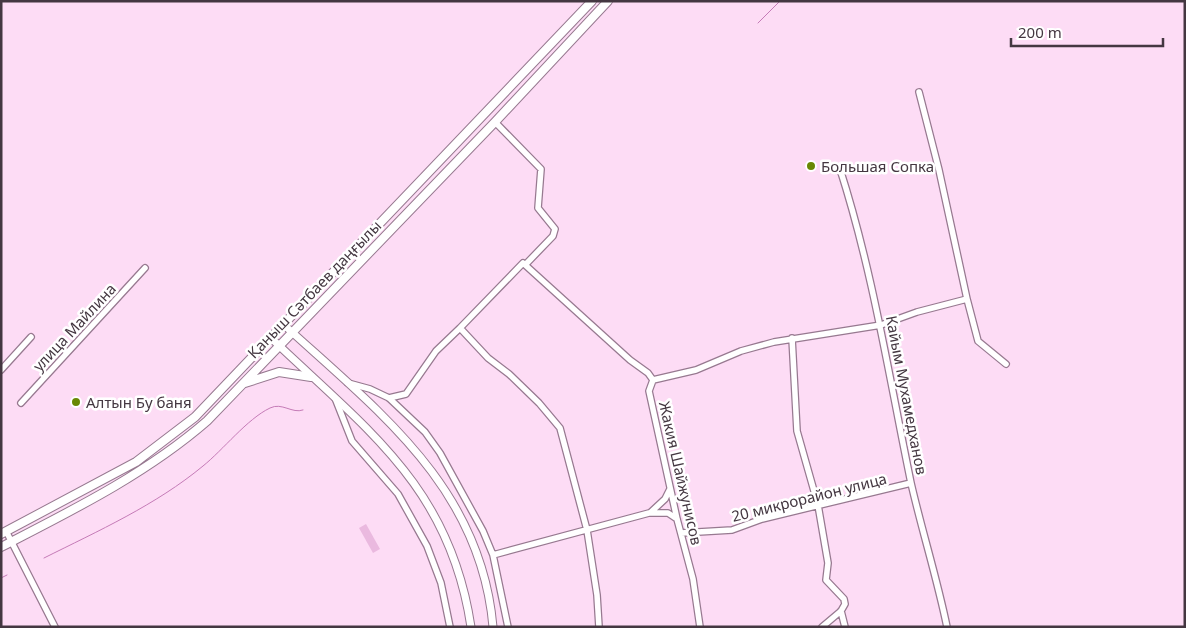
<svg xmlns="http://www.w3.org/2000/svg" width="1186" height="628" viewBox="0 0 1186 628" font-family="'Noto Sans',sans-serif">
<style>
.green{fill:#eab9df}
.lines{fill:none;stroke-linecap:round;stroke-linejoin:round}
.stream{stroke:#c57bb7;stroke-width:1}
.minor-casing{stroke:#977990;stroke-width:8}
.tertiary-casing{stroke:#977990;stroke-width:9}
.secondary-casing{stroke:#977990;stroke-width:10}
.minor{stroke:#fff;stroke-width:5.5}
.tertiary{stroke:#fff;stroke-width:7}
.secondary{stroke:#fff;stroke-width:8}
.poi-dot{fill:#698803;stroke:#fff;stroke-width:2}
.labels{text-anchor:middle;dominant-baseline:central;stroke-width:5;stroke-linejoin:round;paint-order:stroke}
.poi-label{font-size:15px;fill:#443741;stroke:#fff;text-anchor:start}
.street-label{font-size:15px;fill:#443741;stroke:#fff}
</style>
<rect width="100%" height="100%" fill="#fddcf5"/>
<path class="green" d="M366,524l14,25 -7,4 -14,-25z"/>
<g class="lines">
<path class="stream" d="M758,23l22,-22
M44,558c54,-27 112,-53 159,-92 20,-16 44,-47 67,-58 12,-6 22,6 33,2
M1,578l6,-3"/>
<g class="minor-casing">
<path id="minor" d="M495,122l46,47 -3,39 17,21 -2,7 -27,28
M840,169c33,103 49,208 71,314 11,48 26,95 36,144
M967,299l11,42 28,23
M460,328l63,-65 107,97 18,13 5,7 -4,11 28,128 16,60 7,48
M792,338l5,93 21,74 10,58 -2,17 18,19 1,5 -4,7 -19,16
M1,370l30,-33
M653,380l43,-10 45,-19 33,-9 107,-17 36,-13 50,-13 -28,-129 -20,-78
M348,383l22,6 19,9 36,34 15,21 43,78 10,24 15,72
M335,398l17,43 46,53 29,52 14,37 9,44
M389,398l17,-4 30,-43 24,-23 28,30 21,16 30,29 21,25 27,102 10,65 2,32
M21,403l124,-135
M651,512l14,-13 5,-10
M6,531l49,96
M681,533l51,-3 30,-11 149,-36
M493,555l156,-42h19l9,6
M841,611l4,16"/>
</g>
<g class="tertiary-casing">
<path id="tertiary" d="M283,324c95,87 198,163 210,303
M270,337c96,92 180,149 201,290"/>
</g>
<g class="secondary-casing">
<path id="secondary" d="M245,383l34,-11 32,5
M1,534l135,-72 59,-45 397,-416
M1,547c72,-37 145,-73 206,-126l288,-299 113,-121"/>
</g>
<use href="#minor" class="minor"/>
<use href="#tertiary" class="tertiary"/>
<use href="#secondary" class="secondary"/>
</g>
<g class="poi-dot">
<circle cx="811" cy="166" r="5"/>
<circle cx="76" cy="402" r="5"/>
</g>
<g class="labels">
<g class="poi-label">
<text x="821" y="166">Большая Сопка</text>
<text x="86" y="402">Алтын Бу баня</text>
</g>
<g class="street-label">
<text transform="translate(314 289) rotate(-46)">Қаныш Сәтбаев даңғылы</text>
<text transform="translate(74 327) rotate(-47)">улица Майлина</text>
<text transform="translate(907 395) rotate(79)">Кайым Мухамедханов</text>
<text transform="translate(681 473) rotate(77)">Жакия Шайжунисов</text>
<text transform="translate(809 497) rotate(-14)">20 микрорайон улица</text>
</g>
</g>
<rect width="1186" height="628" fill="none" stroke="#443741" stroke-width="5"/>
<path d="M1011 38v8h152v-8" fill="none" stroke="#443741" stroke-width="2.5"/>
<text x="1018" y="38" font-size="15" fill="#443741" stroke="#ffffff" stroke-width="4" paint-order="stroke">200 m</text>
</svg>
